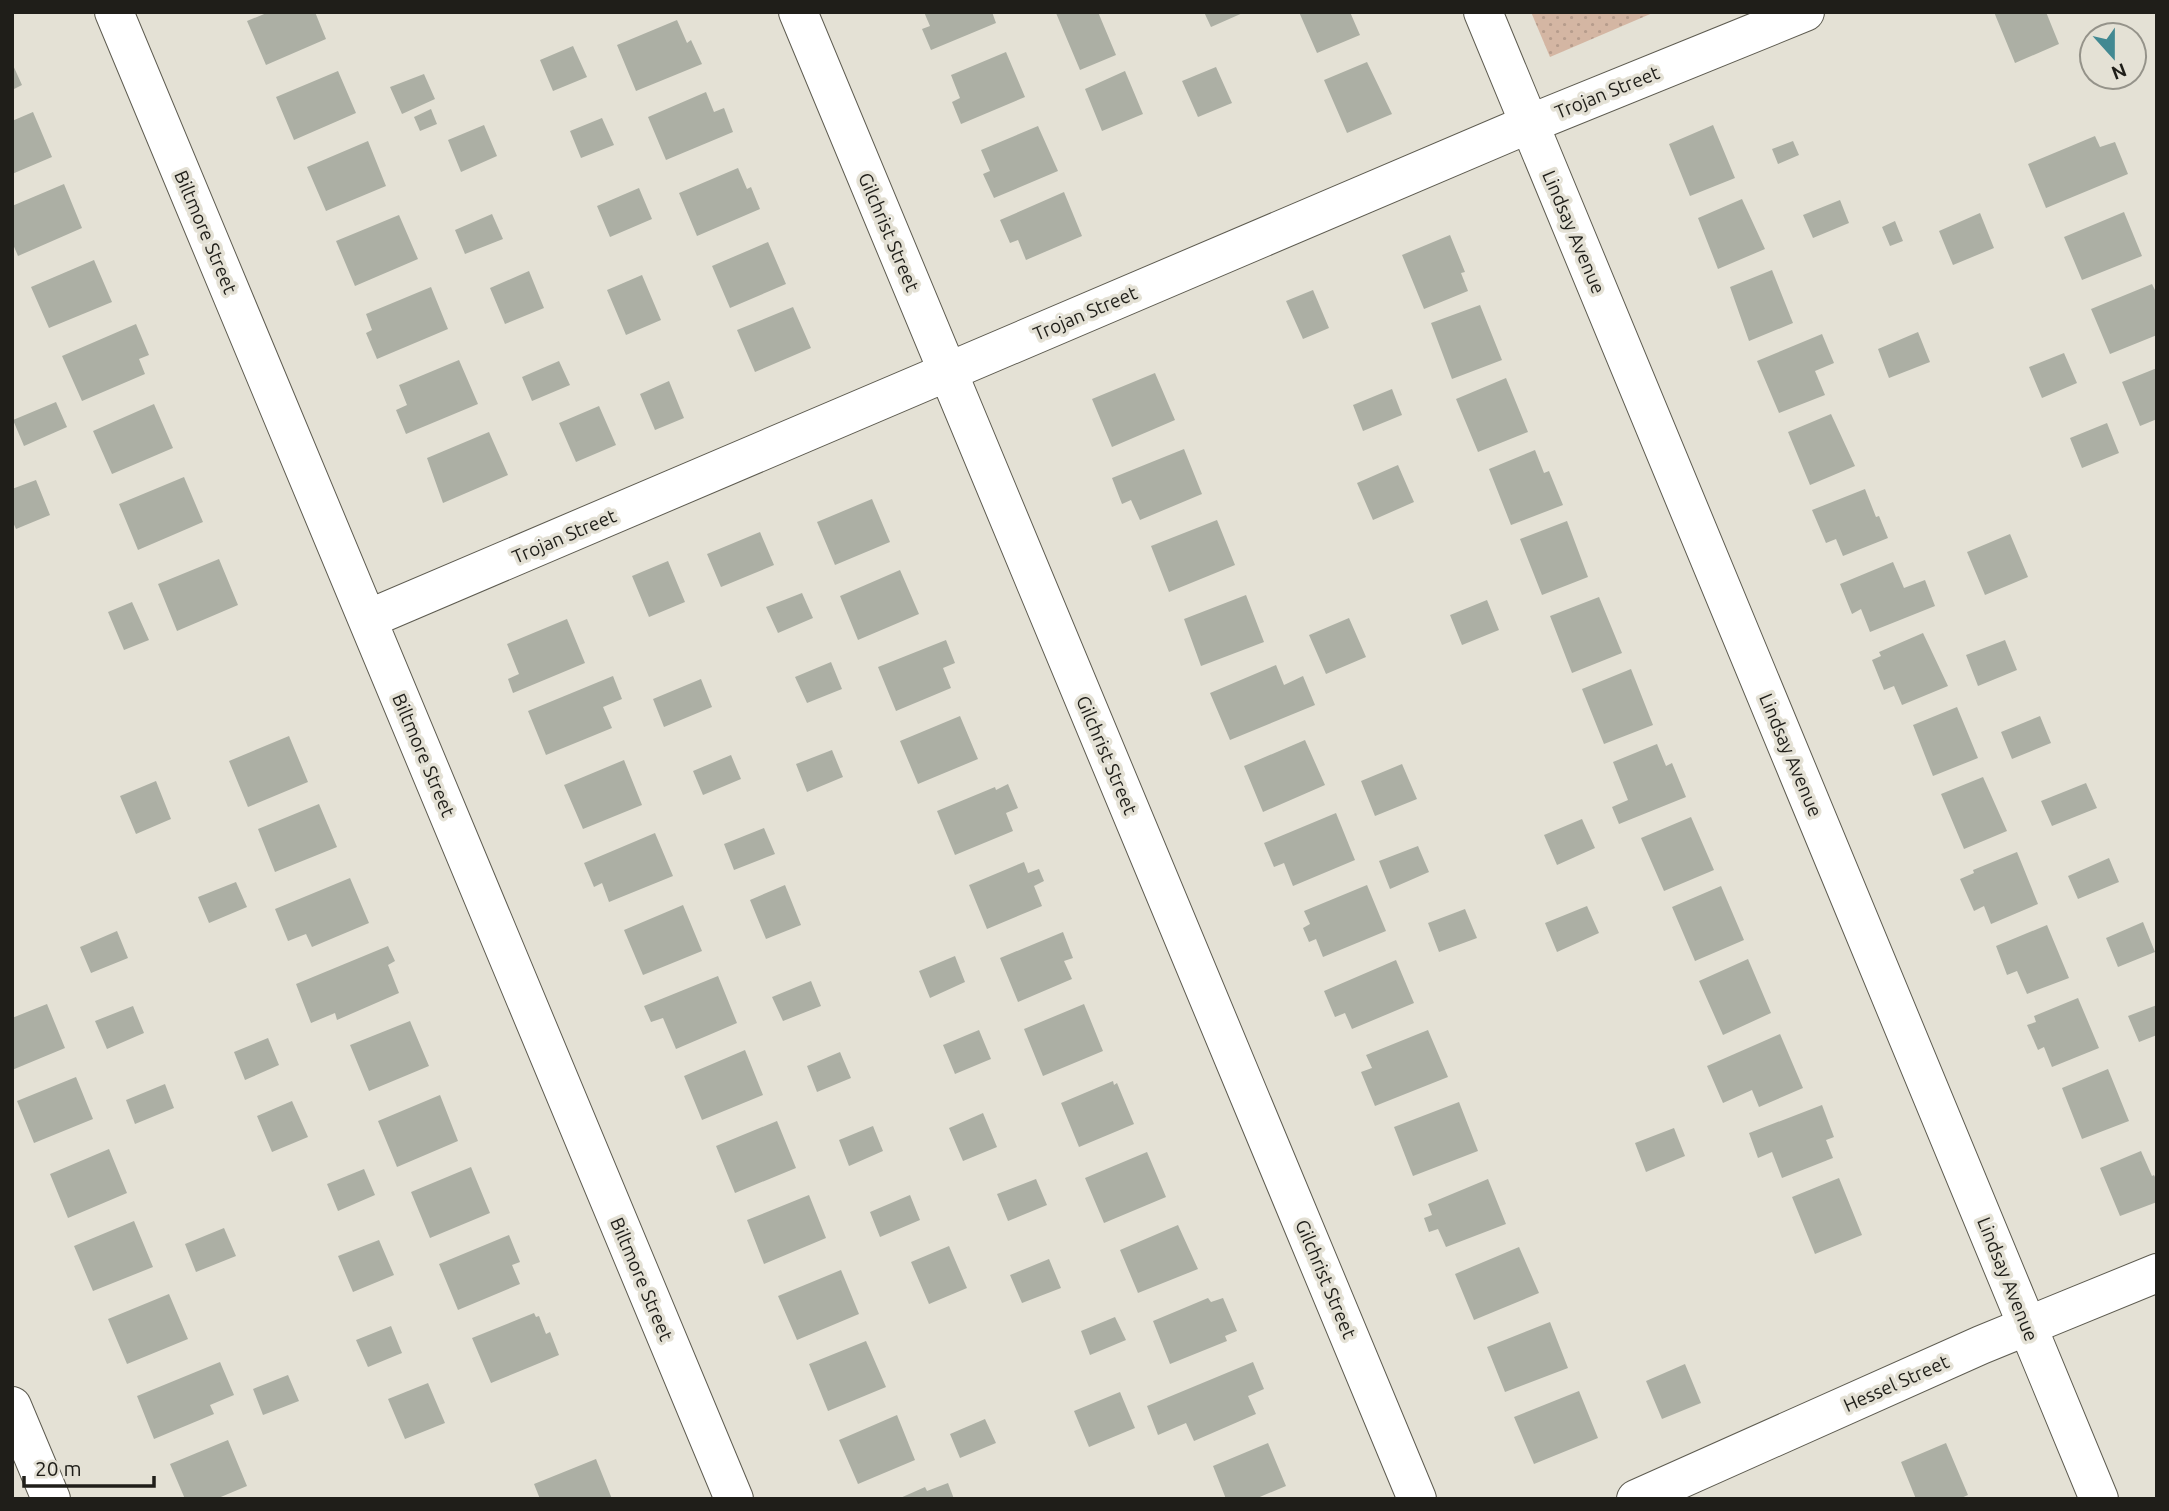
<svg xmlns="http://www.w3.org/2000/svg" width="2169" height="1511" viewBox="0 0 2169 1511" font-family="Ubuntu,sans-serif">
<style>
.green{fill:url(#green-dots)}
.building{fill:#acafa4}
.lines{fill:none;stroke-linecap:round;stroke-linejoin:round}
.minor-casing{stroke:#5e5c51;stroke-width:40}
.minor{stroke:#fff;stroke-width:38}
.labels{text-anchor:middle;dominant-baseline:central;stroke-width:7;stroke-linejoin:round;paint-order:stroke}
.street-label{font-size:19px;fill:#1f1e19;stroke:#e4e1d5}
</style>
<defs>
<pattern id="green-dots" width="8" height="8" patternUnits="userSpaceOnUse" patternTransform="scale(1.75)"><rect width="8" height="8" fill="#d4b6a3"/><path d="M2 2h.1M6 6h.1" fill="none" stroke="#b69c8c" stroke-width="1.8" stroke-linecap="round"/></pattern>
</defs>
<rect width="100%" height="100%" fill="#e4e1d5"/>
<path class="green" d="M1531,12h124l-105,45z"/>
<path class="building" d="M269,12h46l11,27 -60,26 -19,-44z
M924,12h68l4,11 -65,27 -9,-21 8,-3z
M1058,12h40l18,43 -36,15 -24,-57z
M1204,12h41l-34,15z
M1299,12h51l10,23 -43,18z
M1994,12h52l13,32 -44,19z
M677,20l10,23 4,-3 11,24 -66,27 -19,-46z
M573,46l14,31 -34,14 -13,-31z
M1006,52l19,45 -64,27 -9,-22 8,-4 -9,-23z
M1367,62l25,52 -45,19 -23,-53z
M12,63l10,22 -10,5z
M1216,67l16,36 -34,14 -16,-36z
M338,71l18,42 -62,27 -18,-43z
M1125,71l18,43 -41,17 -17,-42z
M424,74l11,25 -33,15 -12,-27z
M706,92l8,20 10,-4 9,24 -67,28 -18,-43z
M431,109l6,15 -17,7 -6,-14z
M33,112l19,45 -40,17v-53z
M602,118l12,27 -33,13 -11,-27z
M484,125l13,31 -36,16 -13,-32z
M1713,125l22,53 -45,18 -21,-52z
M1038,126l20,45 -64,27 -11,-24 7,-3 -9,-21z
M2095,136l5,11 15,-5 13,32 -82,34 -18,-44z
M368,141l18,45 -60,25 -19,-44z
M1793,141l6,14 -21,9 -6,-15z
M738,168l9,21 4,-2 9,22 -63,27 -18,-43z
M64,184l18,44 -64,28 -6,-14v-36z
M639,188l13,31 -42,18 -13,-31z
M1064,192l18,44 -56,24 -8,-20 -8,3 -10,-23z
M1742,199l23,50 -47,20 -20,-51z
M1840,200l9,23 -36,15 -10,-23z
M2124,212l18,44 -60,24 -18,-43z
M1980,213l14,35 -41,17 -14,-34z
M492,214l11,25 -38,15 -10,-24z
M399,215l19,44 -63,27 -19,-45z
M1895,221l8,20 -13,5 -8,-19z
M1450,235l15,37 -4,1 7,18 -44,18 -22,-54z
M768,242l18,42 -56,24 -18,-42z
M94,260l18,42 -63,26 -18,-41z
M1772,270l21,53 -44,18 -19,-54z
M529,271l15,37 -39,16 -15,-36z
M642,275l19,45 -35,15 -19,-45z
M2152,284l5,10v41l-47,19 -19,-45z
M431,287l17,42 -71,30 -11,-26 6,-3 -6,-16z
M1313,290l16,38 -26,11 -17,-38z
M1480,305l22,55 -50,19 -21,-56z
M793,307l18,41 -56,24 -18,-42z
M136,324l13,31 -10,4 6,15 -63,27 -20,-45z
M1918,332l12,30 -41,16 -11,-29z
M1822,334l12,29 -19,8 10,24 -46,18 -22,-52z
M2064,353l13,30 -35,15 -13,-31z
M459,360l19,44 -72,30 -10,-24 11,-5 -8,-20z
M559,361l11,24 -38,16 -10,-24z
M2157,368v51l-17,7 -18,-44z
M1155,373l20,47 -63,27 -20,-48z
M1506,378l22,54 -50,20 -22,-53z
M669,381l15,37 -29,12 -15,-36z
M1392,389l10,26 -39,16 -10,-26z
M56,402l11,25 -43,19 -11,-26z
M154,404l19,44 -61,26 -19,-43z
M599,406l17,39 -40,17 -17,-39z
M1831,414l24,52 -45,19 -22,-53z
M2107,423l12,30 -37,15 -12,-30z
M489,432l19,43 -65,28 -16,-45z
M1184,449l18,45 -62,26 -9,-20 -9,4 -10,-26z
M1535,450l9,23 5,-2 14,34 -52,20 -22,-56z
M1398,465l16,37 -41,18 -16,-37z
M184,477l19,45 -65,28 -19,-46z
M36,480l14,35 -34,14 -4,-9v-31z
M1865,489l11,28 3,-1 9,22 -45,18 -7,-17 -10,4 -14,-33z
M872,499l18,43 -55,23 -18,-43z
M1217,520l18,45 -66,27 -18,-46z
M1567,521l21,56 -46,18 -22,-56z
M760,532l14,33 -53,22 -14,-33z
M2010,534l18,43 -43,18 -18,-43z
M219,559l19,46 -61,26 -19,-47z
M668,561l17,41 -36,15 -17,-41z
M1893,562l11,26 21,-8 10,26 -65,26 -9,-23 -9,5 -12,-30z
M900,570l19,44 -61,26 -18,-44z
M802,593l11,25 -35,15 -12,-26z
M1246,595l18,47 -63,24 -17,-47z
M1599,597l23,56 -50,20 -22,-57z
M1487,600l12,30 -37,15 -12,-30z
M132,602l17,38 -25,10 -16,-38z
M1349,618l17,39 -40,17 -17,-39z
M567,619l18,44 -72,30 -5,-14 11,-5 -12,-30z
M1923,633l25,53 -46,19 -8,-19 -10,4 -12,-30 9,-4 -2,-4z
M946,640l9,23 -12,5 8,20 -55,23 -18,-44z
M2005,640l12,30 -39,16 -12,-31z
M831,662l11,27 -35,14 -12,-26z
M1276,665l8,20 19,-9 12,29 -85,35 -20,-47z
M1631,669l22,56 -49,19 -22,-55z
M613,676l9,23 -19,8 9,21 -66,27 -18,-44z
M701,679l11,28 -48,20 -11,-28z
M1957,707l21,51 -45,18 -20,-51z
M960,716l18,43 -60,25 -18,-43z
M2040,716l11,27 -39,16 -11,-27z
M289,736l19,46 -60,25 -19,-46z
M1305,740l20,45 -62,27 -19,-46z
M1657,744l9,22 6,-3 14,34 -67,27 -7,-17 16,-7 -15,-38z
M832,750l11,27 -36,15 -11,-28z
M731,755l10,24 -38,16 -10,-24z
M624,760l18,45 -59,24 -19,-44z
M1402,764l15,35 -42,17 -14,-35z
M1983,777l24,54 -43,18 -23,-55z
M156,781l15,38 -35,15 -16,-38z
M2086,783l11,25 -45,18 -11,-25z
M1008,784l10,24 -12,5 7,18 -58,24 -18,-44 58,-24 1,3z
M319,804l18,43 -62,25 -17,-43z
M1336,813l19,47 -62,26 -9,-23 -10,4 -10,-24z
M1691,817l23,53 -50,21 -23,-53z
M1582,819l13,29 -38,17 -13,-30z
M764,828l11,26 -41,16 -10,-26z
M655,833l18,43 -64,26 -7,-19 -8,4 -10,-24z
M1418,846l11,26 -39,17 -11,-28z
M2017,852l21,52 -47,20 -7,-18 -10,5 -14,-32 14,-6 -1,-3z
M2109,858l10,24 -41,17 -10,-23z
M1024,862l4,11 11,-4 5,12 -10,5 8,20 -55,23 -18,-44z
M350,878l19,45 -57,24 -6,-13 -18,7 -13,-32z
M236,882l11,25 -38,16 -11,-26z
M785,885l16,40 -35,14 -16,-39z
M1367,885l19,46 -63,26 -7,-18 -7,3 -6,-14 7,-4 -6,-13z
M1721,886l23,54 -49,21 -23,-54z
M683,905l19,46 -59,24 -19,-45z
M1587,906l12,27 -42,19 -12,-29z
M1465,909l12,29 -38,14 -11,-29z
M2143,922l12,30 -37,15 -12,-29z
M2047,925l22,53 -42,16 -10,-23 -10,4 -11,-29z
M117,931l11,27 -37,15 -11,-26z
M1063,932l10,26 -9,3 8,18 -54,23 -18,-44z
M388,946l7,15 -7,4 11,28 -62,27 -2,-7 -24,10 -15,-39z
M955,956l10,26 -35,16 -11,-27z
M1748,959l23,54 -48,22 -24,-54z
M1396,960l18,43 -62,26 -7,-16 -10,4 -11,-26z
M718,976l19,47 -61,26 -13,-31 -12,4 -7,-16z
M811,981l10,25 -38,15 -11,-24z
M2078,998l21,50 -47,19 -8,-20 -6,3 -11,-25 9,-3 -2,-6z
M47,1004l18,44 -53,22v-52z
M1084,1004l19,47 -60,25 -19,-47z
M2157,1005v30l-18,7 -11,-26z
M133,1006l11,27 -37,16 -12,-28z
M410,1021l19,45 -60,25 -19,-46z
M979,1030l12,29 -36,15 -12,-29z
M1428,1030l20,47 -73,29 -14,-34 11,-4 -6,-13z
M1780,1034l23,54 -44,19 -7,-17 -29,13 -16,-37z
M268,1038l11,27 -34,15 -11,-28z
M745,1050l18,45 -61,25 -18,-44z
M840,1052l11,26 -34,14 -10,-26z
M2108,1069l21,52 -47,18 -20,-51z
M76,1077l17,42 -59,24 -17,-42z
M1113,1081l1,4 3,-2 17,41 -55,23 -18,-44z
M165,1084l9,24 -39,16 -9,-24z
M440,1095l18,46 -61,26 -19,-46z
M292,1101l16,36 -36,15 -15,-36z
M1459,1102l19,49 -65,25 -19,-49z
M1822,1105l12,32 -8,3 7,18 -51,20 -10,-26 -14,6 -9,-25z
M983,1113l14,34 -34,14 -14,-33z
M777,1121l19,47 -61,25 -19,-47z
M873,1126l10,25 -34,15 -10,-26z
M1674,1128l11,28 -39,16 -11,-29z
M109,1149l18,44 -59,25 -18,-44z
M2141,1151l11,25 2,-1 3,6v21l-37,14 -20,-48z
M1147,1152l19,45 -62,26 -19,-45z
M471,1167l19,46 -60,25 -19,-46z
M364,1169l11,26 -37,16 -11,-27z
M1839,1178l23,57 -47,19 -23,-57z
M1036,1179l11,26 -39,16 -11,-27z
M1488,1179l18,45 -60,23 -8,-18 -9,3 -5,-14 8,-3 -4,-11z
M809,1195l17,43 -62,26 -17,-44z
M910,1195l10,25 -40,17 -10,-25z
M134,1221l19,46 -60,24 -19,-45z
M1178,1225l20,44 -60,24 -18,-43z
M224,1228l12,28 -40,16 -11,-28z
M509,1235l11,27 -8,3 8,19 -62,26 -19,-46z
M379,1240l15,35 -41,17 -15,-36z
M949,1246l18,42 -38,16 -18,-42z
M1519,1247l20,46 -65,27 -19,-46z
M1049,1259l12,29 -39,15 -12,-28z
M841,1270l18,44 -62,26 -19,-44z
M169,1294l19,45 -61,25 -19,-45z
M1208,1298l3,4 12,-4 14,33 -12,5 2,5 -57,23 -17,-43z
M534,1313l2,4 3,-1 7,18 4,-2 9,23 -68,28 -19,-45z
M1115,1317l11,23 -36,15 -9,-24z
M1550,1322l18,46 -63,24 -18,-45z
M391,1326l11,27 -34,14 -12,-27z
M866,1341l20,46 -58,24 -19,-47z
M220,1362l14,33 -24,10 4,9 -60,25 -17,-43z
M1253,1362l11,27 -16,7 8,18 -62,27 -8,-18 -28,12 -11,-29z
M1685,1364l16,39 -39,16 -16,-38z
M288,1375l11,26 -36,14 -10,-26z
M428,1383l17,40 -40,16 -17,-40z
M1579,1391l19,47 -64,26 -20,-47z
M1120,1392l15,36 -46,19 -15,-36z
M897,1415l18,45 -57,24 -19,-44z
M985,1419l11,24 -36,15 -10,-24z
M228,1440l19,46 -31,13h-31l-15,-35z
M1268,1443l18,43 -31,13h-29l-13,-33z
M1946,1443l22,52 -9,4h-43l-15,-37z
M596,1459l16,40h-72l-6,-15z
M948,1483l6,16h-56l27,-12 2,4z"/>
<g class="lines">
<g class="minor-casing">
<path id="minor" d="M114,12l620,1487
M798,12l619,1487
M1483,12l616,1487
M368,619l1161,-495 276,-112
M12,1406l39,93
M1636,1499l345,-154 176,-72"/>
</g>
<use href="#minor" class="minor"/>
</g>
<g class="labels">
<g class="street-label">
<text transform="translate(1607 92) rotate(-22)">Trojan Street</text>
<text transform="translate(206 232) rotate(67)">Biltmore Street</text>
<text transform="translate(889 232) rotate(67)">Gilchrist Street</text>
<text transform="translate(1574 232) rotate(67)">Lindsay Avenue</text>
<text transform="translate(1085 313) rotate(-23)">Trojan Street</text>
<text transform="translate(564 536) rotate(-23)">Trojan Street</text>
<text transform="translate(424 755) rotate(67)">Biltmore Street</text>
<text transform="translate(1107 755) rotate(67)">Gilchrist Street</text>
<text transform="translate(1791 755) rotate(67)">Lindsay Avenue</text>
<text transform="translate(642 1279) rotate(67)">Biltmore Street</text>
<text transform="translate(1326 1279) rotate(67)">Gilchrist Street</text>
<text transform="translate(2008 1279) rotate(68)">Lindsay Avenue</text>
<text transform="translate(1896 1383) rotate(-24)">Hessel Street</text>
</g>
</g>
<rect width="2169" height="1511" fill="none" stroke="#1f1e19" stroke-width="28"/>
<g transform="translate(2113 56) rotate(159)"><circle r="33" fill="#e4e1d5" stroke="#95938a" stroke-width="2"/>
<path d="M0-5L12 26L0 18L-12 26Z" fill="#428992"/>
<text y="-10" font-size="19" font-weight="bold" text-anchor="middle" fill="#1f1e19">N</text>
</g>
<path d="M24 1476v10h130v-10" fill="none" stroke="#1f1e19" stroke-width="3.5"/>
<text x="35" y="1476" font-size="21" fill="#1f1e19" stroke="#e4e1d5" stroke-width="5" paint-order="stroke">20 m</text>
</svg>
